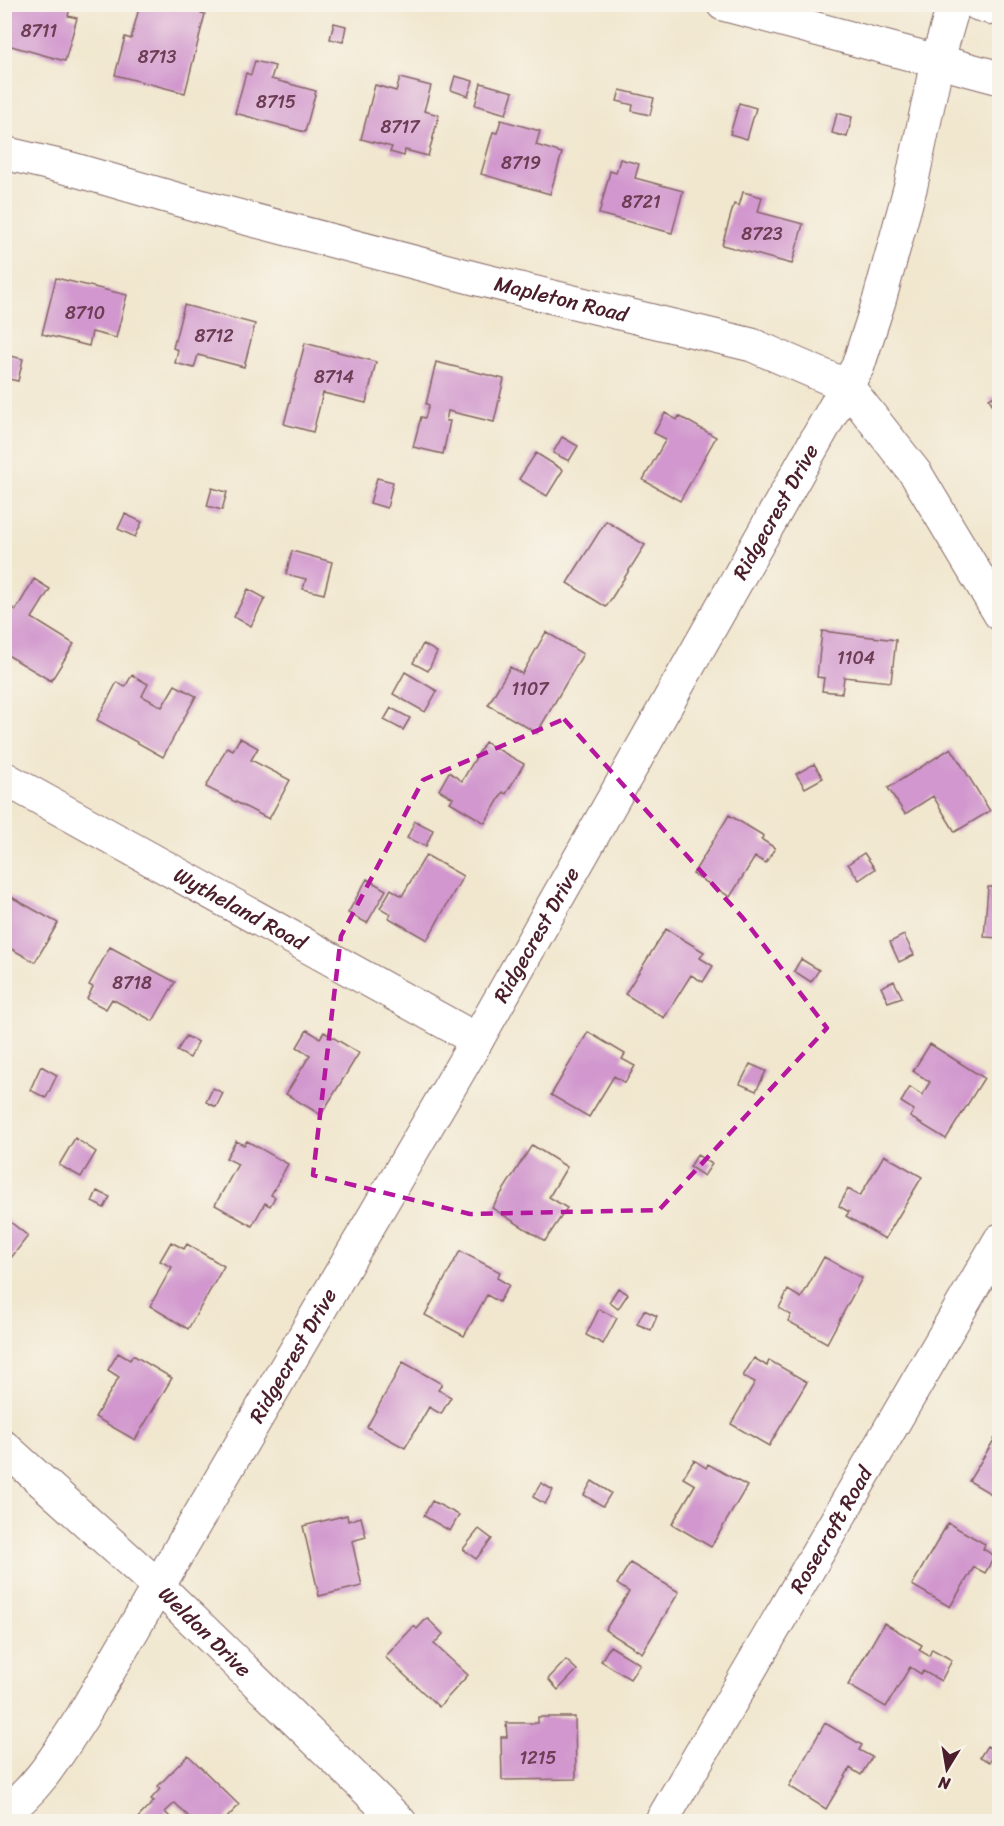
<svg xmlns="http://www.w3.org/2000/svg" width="1004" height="1826" viewBox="0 0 1004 1826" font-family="Sriracha,sans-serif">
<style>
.building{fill:#d197ce}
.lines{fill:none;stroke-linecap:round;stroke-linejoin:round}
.street-casing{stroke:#846564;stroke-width:35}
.primary-casing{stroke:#846564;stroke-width:35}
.street{stroke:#fff;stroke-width:33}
.primary{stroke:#fff;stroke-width:33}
.marked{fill:none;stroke:#b5179e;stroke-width:4.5;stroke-dasharray:12 8;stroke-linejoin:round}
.labels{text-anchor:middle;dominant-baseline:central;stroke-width:6;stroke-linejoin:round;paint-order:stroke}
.number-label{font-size:18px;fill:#6c3d54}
.street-label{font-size:21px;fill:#4a1f2b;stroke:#f7f3e8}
</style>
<rect width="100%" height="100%" fill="#f7f3e8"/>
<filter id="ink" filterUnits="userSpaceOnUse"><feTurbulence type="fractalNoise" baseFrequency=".0167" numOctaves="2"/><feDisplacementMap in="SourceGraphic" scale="12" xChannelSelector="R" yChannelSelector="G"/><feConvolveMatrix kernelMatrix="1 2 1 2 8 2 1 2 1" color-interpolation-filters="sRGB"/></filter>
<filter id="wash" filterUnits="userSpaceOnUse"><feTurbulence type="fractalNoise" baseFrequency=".008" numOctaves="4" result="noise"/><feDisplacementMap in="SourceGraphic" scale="24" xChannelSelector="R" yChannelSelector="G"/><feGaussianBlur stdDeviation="1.35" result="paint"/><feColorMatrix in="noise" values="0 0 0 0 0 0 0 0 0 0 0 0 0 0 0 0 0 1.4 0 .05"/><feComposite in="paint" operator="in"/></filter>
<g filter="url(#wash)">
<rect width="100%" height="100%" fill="#f1e7cf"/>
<g id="blocks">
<path class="building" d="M4,4h67l-3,12 9,2 -12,43 -61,-17z
M140,4h31l34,10 -20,79 -70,-18 10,-38 6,2z
M334,23l12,3 -3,16 -13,-3z
M255,61l20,5 -4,13 45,12 -11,41 -70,-19 11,-40 5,2z
M455,76l18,5 -5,15 -17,-6z
M400,78l31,8 -7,25 15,4 -11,41 -23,-6 -1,6 -14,-4 2,-5 -31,-8 14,-54 21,6z
M481,83l32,9 -7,22 -31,-9z
M620,90l34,8 -4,17 -18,-4 1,-6 -16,-4z
M739,103l17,5 -9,31 -17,-5z
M837,113l15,4 -5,20 -15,-4z
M501,120l39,11 -4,14 26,8 -12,41 -69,-20 12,-42 4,1z
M620,159l19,5 -4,14 48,13 -11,42 -73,-19 11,-43 6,2z
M743,192l19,5 -4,15 45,12 -11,40 -70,-19 12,-41 5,2z
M56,278l71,17 -11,43 -24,-6 -3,14 -47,-12z
M184,305l71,19 -11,43 -46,-12 -4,13 -19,-5 3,-13 -5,-2z
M305,343l71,19 -10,41 -43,-10 -10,39 -29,-8z
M7,355l16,4 -5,22 -14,-3z
M436,362l68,17 -10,43 -46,-11 -2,10h4l-7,33 -30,-7 8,-30 4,1 4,-13 -3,-1z
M1000,393v23l-11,-17z
M665,413l12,7 2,-4 37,21 -36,64 -37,-21 23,-41 -12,-6z
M562,437l16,9 -9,15 -16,-8z
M536,453l27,17 -16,26 -28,-17z
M377,478l16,4 -6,26 -17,-5z
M212,488l15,4 -5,18 -15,-4z
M125,514l17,8 -7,15 -17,-8z
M606,521l39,24 -39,62 -39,-24z
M292,551l40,11 -8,32 -21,-5 3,-10 -20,-5z
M34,579l16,10 -18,29 42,26 -23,37 -47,-28v-30l9,-15 3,2z
M248,589l17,9 -14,28 -17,-9z
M822,631l74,9 -5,42 -47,-5 -2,16 -20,-2 2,-13 -7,-1z
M546,632l37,22 -46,79 -49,-28 22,-38 12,7z
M423,644l14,8 -9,19 -15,-8z
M405,672l32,19 -12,21 -32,-18z
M132,675l16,9 -6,12 20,11 13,-22 21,11 -33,61 -66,-37 20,-38 8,5z
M391,708l19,10 -7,12 -19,-10z
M240,738l18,10 -7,12 39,20 -21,39 -63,-32 21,-40 6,3z
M485,742l39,22 -18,30 -3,-2 -18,31 -35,-21 3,-4 -14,-8 10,-18 13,9z
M951,748l39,63 -35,21 -22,-36 -28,18 -17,-26z
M814,764l9,14 -18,10 -9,-14z
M729,815l35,21 -3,3 14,9 -9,15 -11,-6 -25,40 -37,-23z
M415,821l18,9 -7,16 -19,-8z
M864,853l11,16 -16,11 -11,-16z
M426,855l37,21 -36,64 -38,-22 2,-4 -11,-6 11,-19 11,7z
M367,879l19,11 -19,33 -19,-10z
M988,887h12v51l-16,-1z
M4,893l54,30 -23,39 -31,-17z
M666,929l38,23 -4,6 13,8 -10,16 -12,-7 -27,43 -39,-24z
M904,935l10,20 -15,7 -9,-20z
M110,947l65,35 -22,39 -41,-22 -6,10 -19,-10 6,-12 -4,-2z
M801,959l18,11 -8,12 -17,-11z
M894,981l8,16 -14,5 -7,-15z
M307,1030l13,8 4,-6 35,21 -38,62 -35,-21 24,-39 -13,-8z
M588,1032l37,22 -3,5 13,7 -10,17 -11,-7 -25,41 -38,-22z
M186,1036l12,6 -8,16 -13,-7z
M930,1044l54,34 -38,61 -36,-22 4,-7 -13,-8 9,-15 12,8 8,-13 -17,-11z
M750,1064l16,7 -10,20 -16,-7z
M41,1066l16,9 -11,23 -16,-8z
M213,1088l10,5 -7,14 -10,-5z
M75,1138l21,14 -15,25 -22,-12z
M236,1141l8,4 3,-4 41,23 -17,31 4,2 -5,9 -5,-3 -13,23 -37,-21 23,-41 -12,-6z
M532,1145l35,22 -18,30 18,11 -22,33 -53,-33z
M697,1155l15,9 -8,12 -14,-9z
M884,1155l38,22 -37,62 -39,-23 3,-4 -10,-6 9,-17 12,7z
M97,1191l13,6 -6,11 -12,-6z
M4,1217l24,19 -24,31z
M171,1242l13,7 3,-5 37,22 -36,63 -38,-23 22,-39 -12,-6z
M460,1251l40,21 -3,6 12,7 -10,17 -12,-7 -23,41 -39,-21z
M824,1257l38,21 -35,65 -39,-22 3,-6 -12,-7 9,-18 13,8z
M618,1288l10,6 -10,15 -9,-7z
M599,1309l18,9 -14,26 -17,-9z
M644,1310l13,6 -6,14 -14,-6z
M118,1353l12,7 3,-5 39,23 -37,62 -40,-23 24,-40 -11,-7z
M754,1358l13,8 2,-6 38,22 -38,64 -38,-22 24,-42 -12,-6z
M403,1362l39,22 -4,6 13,7 -10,17 -12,-7 -24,41 -38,-21z
M1000,1430v69l-31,-18z
M694,1460l12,8 2,-4 39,22 -36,61 -39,-23 23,-39 -12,-7z
M592,1481l19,12 -8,13 -19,-11z
M541,1483l12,7 -8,14 -12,-7z
M432,1501l27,14 -9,16 -26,-15z
M347,1515l1,6 13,-4 5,20 -14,4 10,45 -43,10 -16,-70z
M948,1523l37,21 -2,5 12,7 -10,17 -11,-6 -24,40 -38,-22z
M479,1529l13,10 -16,20 -13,-10z
M630,1563l49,29 -37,61 -37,-23 24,-38 -12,-8z
M427,1618l16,16 -9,10 34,31 -29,32 -54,-50 29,-31 3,3z
M884,1623l38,22 -3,5 10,6 3,-7 20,11 -11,21 -18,-10 -2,3 -11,-7 -24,40 -38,-22z
M610,1646l30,18 -10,15 -29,-18z
M566,1660l11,10 -19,20 -10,-11z
M538,1717h37l1,62 -74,1 -1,-43h6l-1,-14h32z
M825,1723l37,22 -3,5 13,7 -11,18 -11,-7 -24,41 -37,-23z
M987,1746l9,5 -6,11 -10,-5z
M188,1755l51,50 -16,17h-29l-19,-19 -10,9 10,10h-41l20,-21 -3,-2 9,-10 -2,-3z"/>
</g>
</g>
<g filter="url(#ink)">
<use href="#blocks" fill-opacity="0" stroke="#846564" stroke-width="1.5"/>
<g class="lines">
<g class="street-casing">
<g id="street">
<path id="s1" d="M4,153l68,16 139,40 267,70 274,66 95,41 69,88 84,140"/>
<path id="s2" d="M4,778l473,262"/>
<path id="s3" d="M4,1447l155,140 241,235"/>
<path id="s4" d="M4,1813c35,-25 55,-61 78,-96l395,-677 381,-674 21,-65 32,-116 26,-123 17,-58"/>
<path id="s5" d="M661,1822l339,-582"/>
</g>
</g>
<g class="primary-casing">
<path id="primary" d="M723,4l277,74
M978,4l22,6"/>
</g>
<use href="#street" class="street"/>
<use href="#primary" class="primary"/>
</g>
</g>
<path class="marked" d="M564,719l179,199 84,110 -168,182 -189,4 -157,-39 28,-239 82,-156z"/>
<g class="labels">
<g class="number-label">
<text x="39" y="31">8711</text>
<text x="157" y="57">8713</text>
<text x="276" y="102">8715</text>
<text x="400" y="127">8717</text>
<text x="521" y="163">8719</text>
<text x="641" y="202">8721</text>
<text x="762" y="234">8723</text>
<text x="85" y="313">8710</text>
<text x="214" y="336">8712</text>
<text x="334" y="377">8714</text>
<text x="856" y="658">1104</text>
<text x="530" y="689">1107</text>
<text x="132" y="983">8718</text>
<text x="538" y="1758">1215</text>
</g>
<g class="street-label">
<text stroke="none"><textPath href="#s1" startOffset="576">Mapleton Road</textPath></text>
<text stroke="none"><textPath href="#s4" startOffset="1515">Ridgecrest Drive</textPath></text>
<text stroke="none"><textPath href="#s2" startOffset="270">Wytheland Road</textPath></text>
<text stroke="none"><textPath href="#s4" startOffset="1029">Ridgecrest Drive</textPath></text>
<text stroke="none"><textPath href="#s4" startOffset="543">Ridgecrest Drive</textPath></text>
<text stroke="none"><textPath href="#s5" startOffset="338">Rosecroft Road</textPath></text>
<text stroke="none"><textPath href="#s3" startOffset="273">Weldon Drive</textPath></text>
</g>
</g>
<rect width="1004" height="1826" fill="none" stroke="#f7f3e8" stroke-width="24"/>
<g transform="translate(947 1769) rotate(191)" stroke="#f7f3e8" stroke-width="4.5" paint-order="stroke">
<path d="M0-4.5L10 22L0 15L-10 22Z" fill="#4a1f2b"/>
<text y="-9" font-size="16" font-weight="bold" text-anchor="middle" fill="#4a1f2b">N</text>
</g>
</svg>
